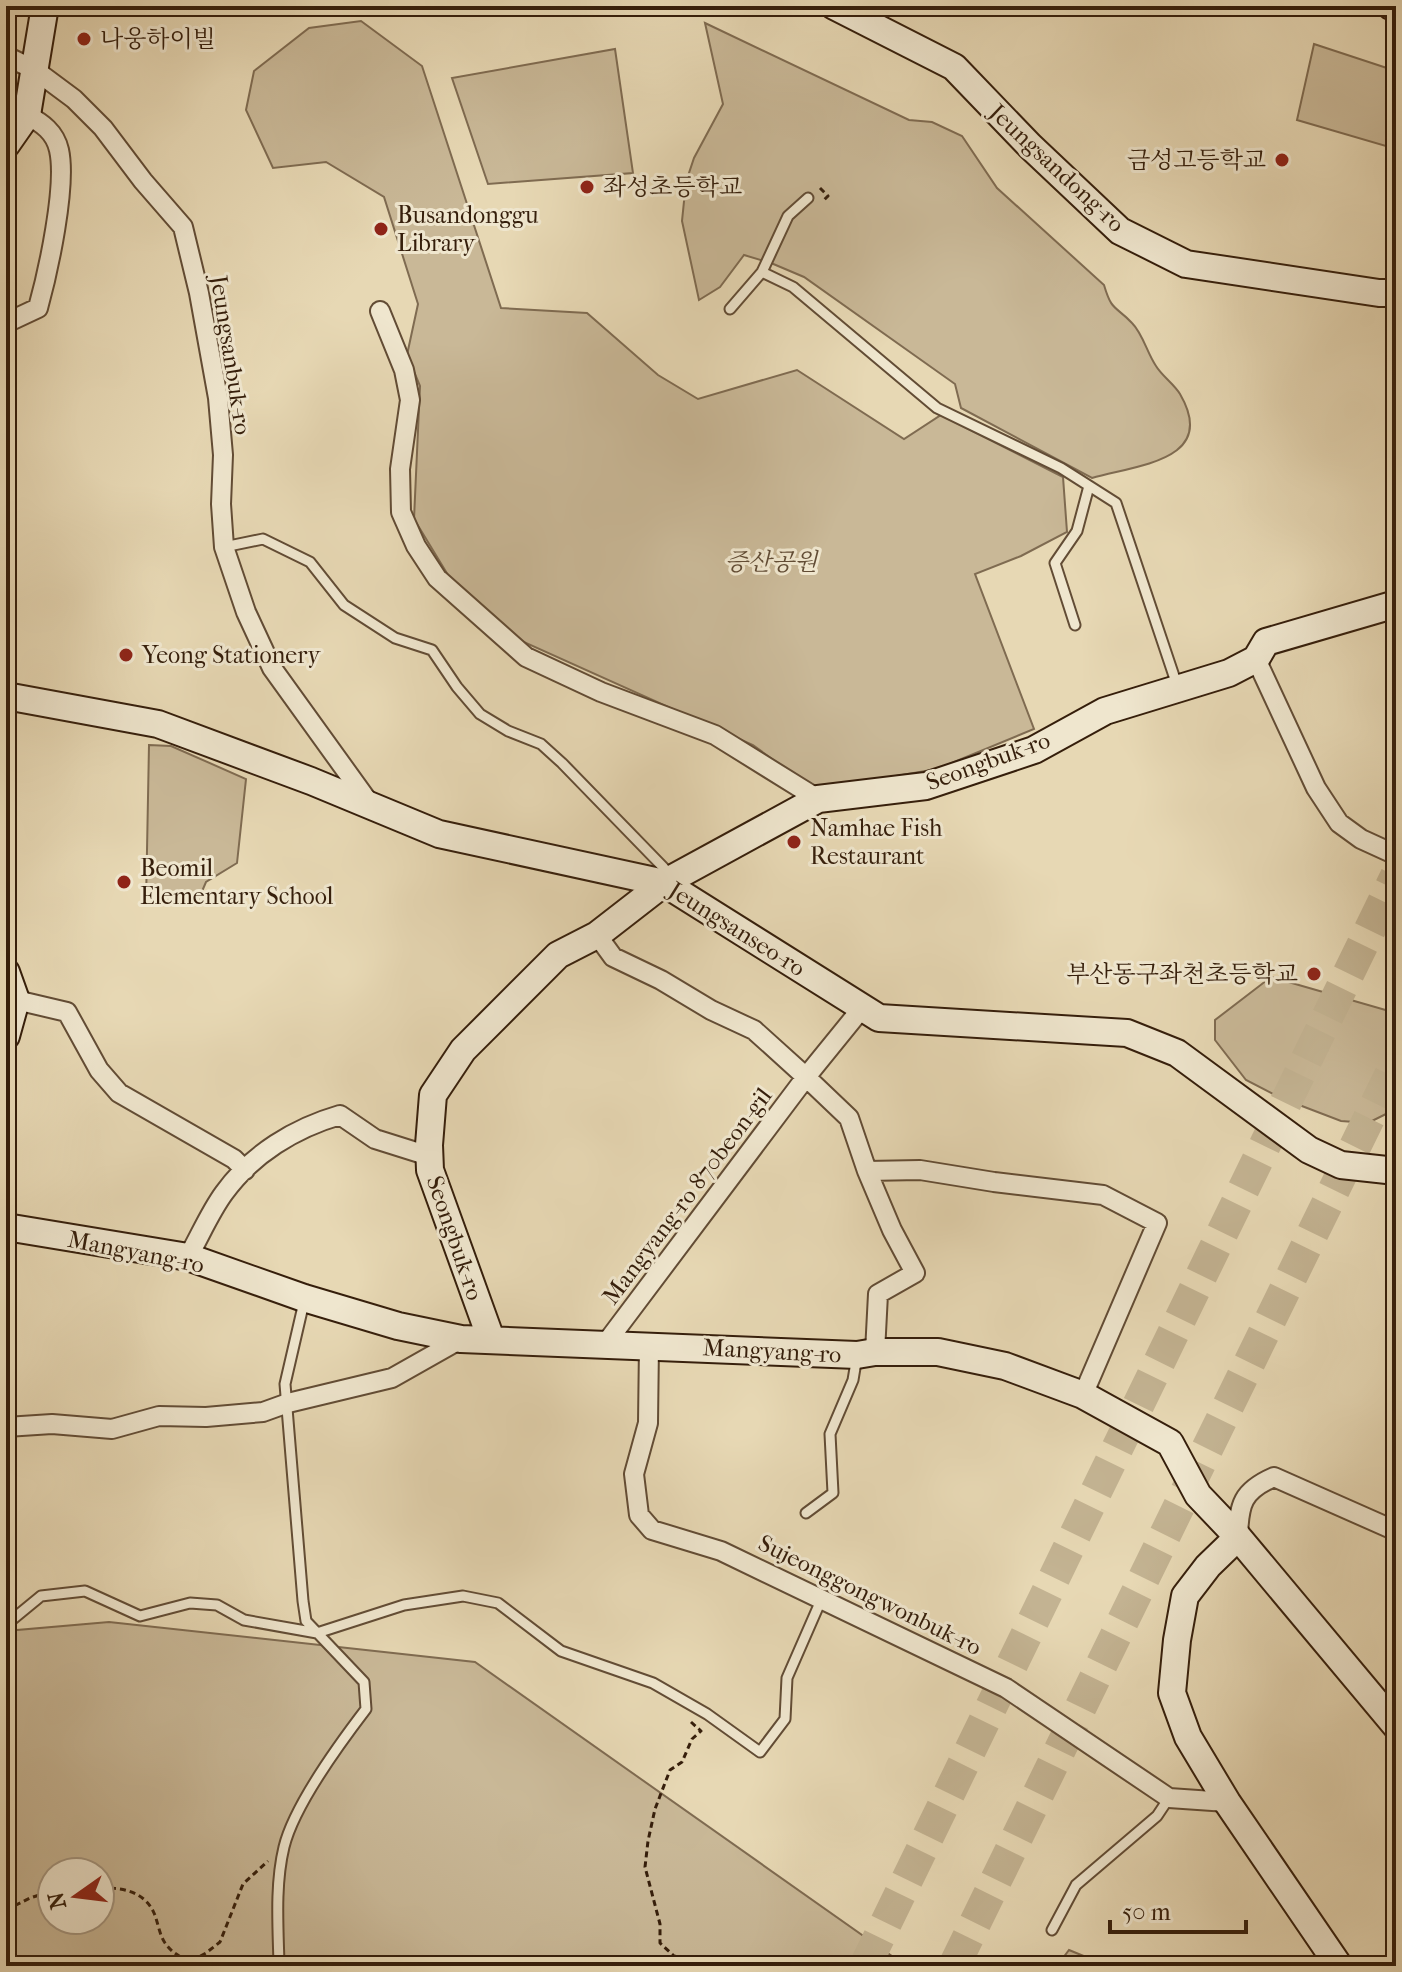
<svg xmlns="http://www.w3.org/2000/svg" width="1402" height="1972" viewBox="0 0 1402 1972" font-family="'IM FELL French Canon','Noto Serif KR',serif">
<style>
.green{fill:#c9b897;stroke:#7f6b51;stroke-width:2;fill-rule:evenodd}
.lines{fill:none;stroke-linecap:round;stroke-linejoin:round}
.highway-tunnel{stroke:#c3b392;stroke-width:32;stroke-dasharray:32 16;stroke-linecap:butt}
.lane-casing{stroke:#624c35;stroke-width:13}
.street-casing{stroke:#624c35;stroke-width:22}
.secondary-casing{stroke:#351e0b;stroke-width:30}
.path{stroke:#351e0b;stroke-width:3;stroke-dasharray:6 4;stroke-linecap:butt}
.lane{stroke:#efe6ce;stroke-width:9}
.street{stroke:#efe6ce;stroke-width:18}
.secondary{stroke:#efe6ce;stroke-width:26}
.poi-dot{fill:#8f2418;stroke:#efe6ce;stroke-width:3}
.labels{text-anchor:middle;dominant-baseline:central;stroke-width:6;stroke-linejoin:round;paint-order:stroke}
.poi-label{font-size:24px;fill:#351e0b;stroke:#efe6ce;text-anchor:start}
.street-label{font-size:24px;fill:#351e0b;stroke:#efe6ce}
.park-label{font-size:24px;font-style:italic;fill:#614c35;stroke:#efe6ce}
</style>
<rect width="100%" height="100%" fill="#e7d8b4"/>
<filter id="stains"><feTurbulence type="fractalNoise" baseFrequency=".0025" numOctaves="4"/><feColorMatrix values="0 0 0 0 .2 0 0 0 0 .09 0 0 0 0 .02 0 0 0 .5 -.17"/></filter>
<radialGradient id="worn" r=".72"><stop offset=".6" stop-color="#630" stop-opacity="0"/><stop offset="1" stop-color="#630" stop-opacity=".3"/></radialGradient>
<path class="green" d="M361,21l61,45 79,242 86,5 71,62 40,24 99,-29 107,69 37,-24 122,62 4,55 -46,24 -46,18 59,155 -97,40 -123,21 -61,-45 -236,-106 -66,-59 -37,-61 6,-133 -13,-31 11,-51 -34,-107 -58,-35 -53,6 -27,-58 8,-39 55,-43z
M705,23l204,97 23,2 30,14 35,52 107,97c8,27 11,20 28,38 11,11 15,30 24,43 6,10 18,18 24,28 39,67 -44,71 -88,84l-131,-70 -6,-24 -151,-107 -33,-14 -27,-8 -24,32 -21,13 -17,-79 4,-39 8,-24 29,-54z
M1314,44l82,27v78l-99,-29z
M615,49l18,124 -145,11 -36,-106z
M149,745l22,1 75,33 -9,84 -31,19 -9,21h-51z
M1271,977l125,36v54l-10,47 -18,9 -27,-2 -60,-23 -35,-18 -31,-40v-20z
M109,1622l366,40 431,304h-900v-335zM52,1872h48v48h-48z
M1069,1950l39,16h-51z"/>
<g class="lines">
<path class="highway-tunnel" d="M865,1966l531,-1090
M954,1966l442,-903"/>
<g class="lane-casing">
<path id="lane" d="M762,272l26,-56 20,-18
M730,309l32,-37 31,15 144,121 124,60 55,35 61,182
M224,547l39,-8 47,23 34,43 51,33 37,12 25,37 23,27 28,17 33,13 21,19 102,105v11
M1075,625l-20,-62 22,-32 12,-45
M806,1513l27,-20 -3,-59 23,-54 4,-24
M6,1621l7,-2 28,-23 44,-5 55,25 50,-13 27,2 27,15 73,13 87,-28 59,-9 35,7 63,48 92,32 54,31 53,38 25,-33 2,-41 35,-80
M1052,1930l24,-45 81,-69 12,-18
M279,1964c-1,-38 -4,-80 5,-117 10,-41 56,-104 82,-138l-2,-27 -58,-61 -3,-20 -18,-217 19,-82"/>
</g>
<g class="street-casing">
<path id="street" d="M6,56l29,14 39,29 29,29 40,53 40,46 16,66 19,105 5,57 -2,49 3,43 22,65 26,56 98,136
M380,311l24,59 6,30 -10,69 1,43 15,34 21,32 89,79 75,35 114,43 103,64
M6,323l32,-15c10,-36 29,-122 21,-158 -4,-18 -17,-27 -32,-35
M1256,659l60,129 23,35 22,16 35,16
M597,935l16,22 48,23 50,30 43,20 52,47 -200,266
M16,1000l51,12 32,58 20,23 115,66 11,11
M862,1008l-56,69 43,41 18,53 53,-1 74,12 109,13 54,28 -74,172
M867,1171l25,59 23,43 -37,21 -3,58
M188,1257c12,-21 22,-45 36,-64 28,-39 71,-65 116,-78l35,24 54,17
M649,1345l-1,78 -14,51 5,41 13,15 69,21 285,137 163,110 58,4
M6,1427l46,-3 60,5 47,-13 47,1 57,-5 25,-9 104,-25 69,-39
M1238,1537c1,-33 4,-46 36,-60l122,54"/>
</g>
<g class="secondary-casing">
<path id="secondary" d="M834,6l120,61 76,79 90,85 66,33 193,29h17
M1391,6l5,2
M6,145l21,-30 18,-109
M6,696l152,28 153,57 128,53 225,49 215,135 248,15 50,20 132,97 32,15 55,6
M6,972l10,28 -10,36
M6,1227l182,30 116,41 94,28 63,13 396,16 18,-3h63l67,14 78,29 87,48 28,52 40,42 158,189
M491,1339l-61,-169 -1,-25 4,-50 30,-45 95,-95 39,-20 67,-52 154,-84 108,-13 108,-36 71,-39 124,-38 27,-14 10,-17 130,-38
M1238,1537l-30,29 -23,30 -8,44 -5,53 16,44 39,65 112,164"/>
</g>
<path class="path" d="M820,188l8,8 -6,6
M691,1722l10,9 -9,8 -10,23 -12,8 -15,39 -7,32 -3,26 15,57v19l14,13 50,10
M100,1889c21,-3 45,3 54,24 4,9 5,21 11,30 6,9 15,14 25,19
M6,1910l24,-12 22,-7
M183,1966l23,-13 14,-11 23,-58 25,-23"/>
<use href="#lane" class="lane"/>
<use href="#street" class="street"/>
<use href="#secondary" class="secondary"/>
</g>
<g class="poi-dot">
<circle cx="84" cy="39" r="8"/>
<circle cx="1282" cy="160" r="8"/>
<circle cx="587" cy="187" r="8"/>
<circle cx="381" cy="229" r="8"/>
<circle cx="126" cy="655" r="8"/>
<circle cx="794" cy="842" r="8"/>
<circle cx="124" cy="882" r="8"/>
<circle cx="1314" cy="974" r="8"/>
</g>
<g class="labels">
<g class="poi-label">
<text x="100" y="39">나웅하이빌</text>
<text x="1266" y="160" text-anchor="end">금성고등학교</text>
<text x="603" y="187">좌성초등학교</text>
<text x="397" y="215">Busandonggu<tspan x="397" dy="28">Library</tspan></text>
<text x="142" y="655">Yeong Stationery</text>
<text x="810" y="828">Namhae Fish<tspan x="810" dy="28">Restaurant</tspan></text>
<text x="140" y="868">Beomil<tspan x="140" dy="28">Elementary School</tspan></text>
<text x="1298" y="974" text-anchor="end">부산동구좌천초등학교</text>
</g>
<g class="street-label">
<text transform="translate(1057 168) rotate(43)">Jeungsandong-ro</text>
<text transform="translate(231 355) rotate(81)">Jeungsanbuk-ro</text>
<text transform="translate(988 761) rotate(-20)">Seongbuk-ro</text>
<text transform="translate(737 929) rotate(32)">Jeungsanseo-ro</text>
<text transform="translate(687 1196) rotate(-53)">Mangyang-ro 870beon-gil</text>
<text transform="translate(455 1238) rotate(71)">Seongbuk-ro</text>
<text transform="translate(136 1252) rotate(11)">Mangyang-ro</text>
<text transform="translate(772 1351) rotate(3)">Mangyang-ro</text>
<text transform="translate(870 1595) rotate(26)">Sujeonggongwonbuk-ro</text>
</g>
<g class="park-label">
<text x="771" y="562">증산공원</text>
</g>
</g>
<rect width="1402" height="1972" fill="none" stroke="#e7d8b4" stroke-width="32"/>
<rect x="8" y="8" width="1386" height="1956" fill="none" stroke="#351e0b" stroke-width="4"/>
<rect x="16" y="16" width="1370" height="1940" fill="none" stroke="#351e0b" stroke-width="2"/>
<g transform="translate(76 1896) rotate(256)"><circle r="38" fill="#efe6ce" stroke="#a59680" stroke-width="2"/>
<path d="M0-6L14 30L0 20L-14 30Z" fill="#8f2418"/>
<text y="-12" font-size="22" font-weight="bold" text-anchor="middle" fill="#351e0b">N</text>
</g>
<path d="M1110 1920v12h136v-12" fill="none" stroke="#351e0b" stroke-width="4"/>
<text x="1122" y="1920" font-size="24" fill="#351e0b" stroke="#efe6ce" stroke-width="6" paint-order="stroke">50 m</text>
<rect width="100%" height="100%" filter="url(#stains)"/>
<rect width="100%" height="100%" fill="url(#worn)"/>
</svg>
